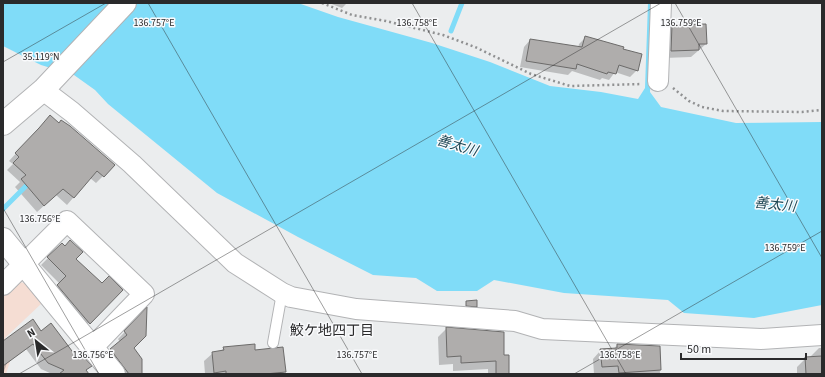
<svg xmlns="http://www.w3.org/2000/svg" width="825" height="377" viewBox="0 0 825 377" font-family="'Source Sans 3','Noto Sans JP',sans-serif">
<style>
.commercial{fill:#f5ddd3}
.water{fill:#80dcf8}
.shadow{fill:#0003}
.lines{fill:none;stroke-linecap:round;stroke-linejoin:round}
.stream{stroke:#80dcf8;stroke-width:5}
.building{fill:#afadac;stroke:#6c6b6a}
.lane-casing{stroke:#b2b3b5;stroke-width:12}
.street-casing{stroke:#b2b3b5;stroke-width:22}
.secondary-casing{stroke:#b2b3b5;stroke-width:24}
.highway-casing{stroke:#b2b3b5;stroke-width:24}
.path{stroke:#909192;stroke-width:2.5;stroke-dasharray:2 3;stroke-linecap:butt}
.lane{stroke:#fff;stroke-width:10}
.street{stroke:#fff;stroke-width:20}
.secondary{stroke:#fff;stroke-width:22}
.highway{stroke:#fff;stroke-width:22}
.ticks{fill:none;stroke:#2a2a2b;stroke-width:1;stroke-opacity:0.45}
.labels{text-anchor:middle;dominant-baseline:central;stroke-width:3;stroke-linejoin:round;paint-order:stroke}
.water-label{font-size:14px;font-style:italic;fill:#1f4855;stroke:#f9fafc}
.neighbourhood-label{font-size:14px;fill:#2a2a2b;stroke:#f9fafc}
.ticks-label{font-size:10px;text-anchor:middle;fill:#2a2a2b;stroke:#f9fafc;stroke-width:3;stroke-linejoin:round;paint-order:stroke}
</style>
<rect width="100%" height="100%" fill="#ebedee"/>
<path class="commercial" d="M17,281l10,3 15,19 -37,35 7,17 -6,19h-3v-78z"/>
<path class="water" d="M3,3h295l40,14 94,26 58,19 60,24 51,6 37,7 7,-11 3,-85h5l-3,89 11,15 75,16 86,-1v183l-68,13 -70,-5 -16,-13 -104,-7 -70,-13 -17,11h-40l-21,-13 -43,-3 -75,-38 -81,-44 -109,-89 -13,-14 -21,-15 -33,-10 -38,-19z"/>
<path class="shadow" d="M329,3h18l-5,5z
M672,26l34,18 -15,13 -27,1 1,-25z
M586,37l36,12 15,21 -7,7 -15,-5 -6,8 -7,-2 -2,2 -28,-9 -4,4 -48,-8 4,-20 6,-7 48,8 1,-4z
M50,116l53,60 -7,7 -6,-5 -23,27 -11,-10 -19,17 -22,-25 5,-5 -13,-12 6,-6 -4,-3z
M62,244l13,15 27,26 19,5 -39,40 -31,-37 9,-9 -19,-19z
M146,310l-14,38 9,26h-24l-13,-17 16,-15 -2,-3z
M447,328l56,28 5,18h-20v-5l-35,2v-7l-14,1 -1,-28z
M41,332l37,28 12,6 -8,8h-30l-11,-5 -15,-20 -19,14 -4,11v-33z
M617,345l42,2 1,27h-66l-1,-15 8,-9h12z
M224,348l31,3 30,20 -3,3h-77l-1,-13 9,-8 7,-1z
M819,348h3v26h-25v-7l9,-9 4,-1z"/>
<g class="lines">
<path class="stream" d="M451,31l11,-28
M3,209l28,-28"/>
</g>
<path class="building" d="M706,24l1,20h-8v6l-28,1 1,-26z
M585,36l39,11 -1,2 19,5 -4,17 -19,-6 -3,9 -8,-2 -1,2 -30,-10 -1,5 -50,-8 4,-22 52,8z
M50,115l9,8 2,-3 9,6 45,39 -11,12 -7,-6 -23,27 -11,-9 -19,17 -23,-27 5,-4 -13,-12 6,-6 -4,-4 24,-25z
M70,240l13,12 -7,7 26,24 7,-7 14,14 -33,34 -33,-39 9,-9 -19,-19 15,-14 3,3z
M477,300v7l-11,-1v-5z
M147,307l-1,29 -12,12 8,11v15h-13l-19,-25 17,-14 -3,-4z
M33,319l8,12 10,-8 27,36 5,-3 9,10 -6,4 3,4h-30l5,-4 -16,-7 -15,-19 -30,22v-25z
M446,327l58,5v23h5v19h-13v-13l-35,2v-7l-14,1z
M255,344v6l28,-3 3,25 -21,2h-39v-3l-12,2 -2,-21 12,-2 -1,-3z
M617,344l43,2 1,24 -42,3 -1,-7 -16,1 -2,-18 17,-1z
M822,356v18h-16l-1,-17z"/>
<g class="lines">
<g class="lane-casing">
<path id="lane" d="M273,343l9,-50"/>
</g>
<g class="street-casing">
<path id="street" d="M658,81l3,-78
M43,90l29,22 60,52 103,99 47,30 9,4 65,12 159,12 27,8 219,10 61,-4
M3,285l64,-64 77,73 -52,54"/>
</g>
<g class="secondary-casing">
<path id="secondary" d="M3,239l111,135"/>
</g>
<g class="highway-casing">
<path id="highway" d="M3,124l40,-34 82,-87"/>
</g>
<path class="path" d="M322,3l30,12 34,6 57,14 32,12 56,27 39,12 72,-2
M673,88l16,13 13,6 21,4 79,1 20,-2"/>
<use href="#lane" class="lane"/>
<use href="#street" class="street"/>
<use href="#secondary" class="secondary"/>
<use href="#highway" class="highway"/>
</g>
<path class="ticks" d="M148,3l214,371M412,3l214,371M675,3l147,255M3,62l103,-59M3,208l96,166M19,374l642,-371M574,374l248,-143"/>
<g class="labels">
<g class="water-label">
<text transform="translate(457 146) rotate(17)">善太川</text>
<text transform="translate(775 205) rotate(6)">善太川</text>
</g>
<g class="neighbourhood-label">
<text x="332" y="331">鮫ケ地四丁目</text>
</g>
</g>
<g class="ticks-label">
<text x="154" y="26">136.757°E</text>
<text x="417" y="26">136.758°E</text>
<text x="681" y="26">136.759°E</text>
<text x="41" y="60">35.119°N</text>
<text x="40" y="222">136.756°E</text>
<text x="785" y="251">136.759°E</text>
<text x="93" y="358">136.756°E</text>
<text x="357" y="358">136.757°E</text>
<text x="620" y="358">136.758°E</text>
</g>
<rect width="825" height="377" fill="none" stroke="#2a2a2b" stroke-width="8"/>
<g transform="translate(36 341) rotate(330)" stroke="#f9fafc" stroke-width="3" paint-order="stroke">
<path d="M0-3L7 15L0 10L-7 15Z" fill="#2a2a2b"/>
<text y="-6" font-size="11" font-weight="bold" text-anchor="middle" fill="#2a2a2b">N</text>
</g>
<path d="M681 353v6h125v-6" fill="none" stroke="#2a2a2b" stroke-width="2"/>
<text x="687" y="353" font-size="12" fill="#2a2a2b" stroke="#f9fafc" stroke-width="3" paint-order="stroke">50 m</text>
</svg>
